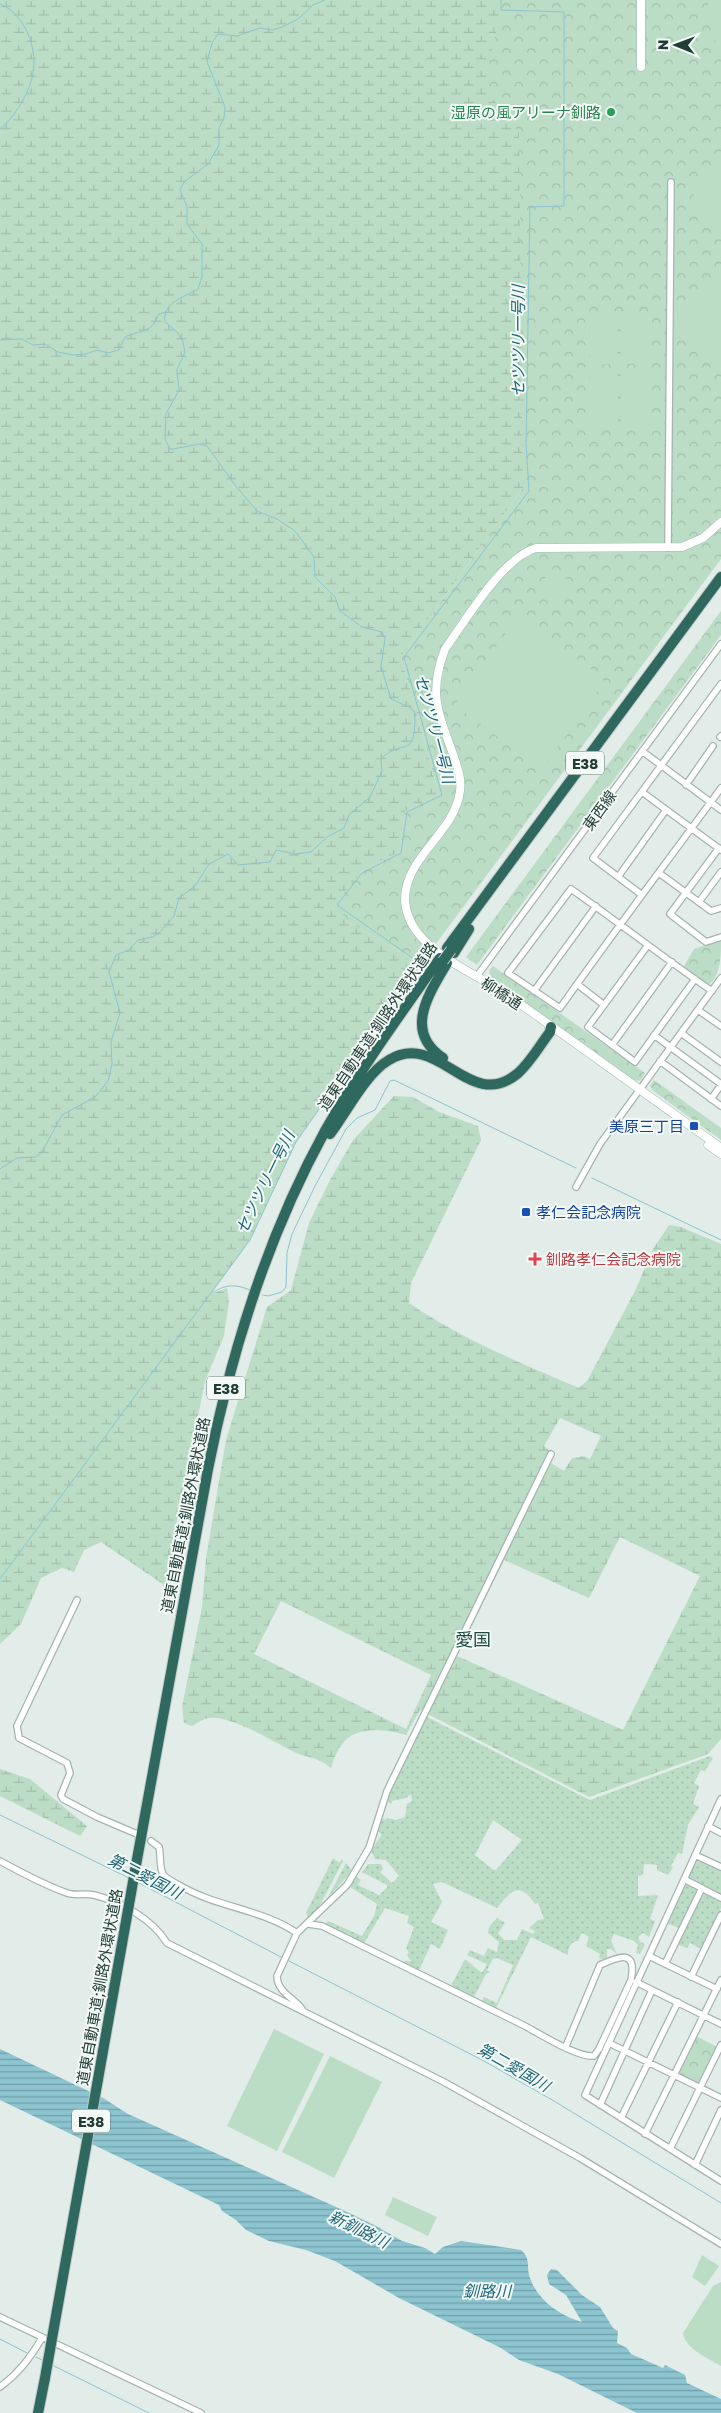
<svg xmlns="http://www.w3.org/2000/svg" width="721" height="2413" viewBox="0 0 721 2413" font-family="'Golos Text','Noto Sans JP',sans-serif">
<style>
.grass{fill:url(#grass-dots);fill-rule:evenodd}
.wetland{fill:url(#wetland-marsh);fill-rule:evenodd}
.park{fill:url(#park-crowns)}
.pitch{fill:#bcddc5}
.water{fill:url(#water-rules)}
.lines{fill:none;stroke-linecap:round;stroke-linejoin:round}
.stream{stroke:#8cc4d0;stroke-width:1}
.street-casing{stroke:#a5b4af;stroke-width:8}
.secondary-casing{stroke:#a1b8b0;stroke-width:9}
.highway-casing{stroke:#c1c9c7;stroke-width:12}
.street{stroke:#fff;stroke-width:5.5}
.secondary{stroke:#fff;stroke-width:8}
.highway{stroke:#2f685e;stroke-width:10}
.highway-bridge-casing{stroke:#c1c9c7;stroke-width:12;stroke-linecap:butt}
.highway-bridge{stroke:#2f685e;stroke-width:10}
.leisure-dot{fill:#2e9e5b;stroke:#f3f9f6;stroke-width:2}
.transit-dot{fill:#1a4fb4;stroke:#f3f9f6;stroke-width:2}
.health-dot{fill:#e0444e;stroke:#f3f9f6;stroke-width:2}
.labels{text-anchor:middle;dominant-baseline:central;stroke-width:4;stroke-linejoin:round;paint-order:stroke}
.shield{fill:#f3f9f6;stroke:#617570;stroke-width:1}
.shield-label{font-size:14px;font-weight:bold;fill:#233d36}
.leisure-label{font-size:15px;fill:#27864d;stroke:#f3f9f6;text-anchor:end}
.street-label{font-size:15px;fill:#233d36;stroke:#f3f9f6}
.transit-label{font-size:15px;fill:#164399;stroke:#f3f9f6;text-anchor:end}
.health-label{font-size:15px;fill:#be3a42;stroke:#f3f9f6;text-anchor:start}
.water-label{font-size:16px;font-style:italic;fill:#1e6778;stroke:#f3f9f6}
.quarter-label{font-size:18px;fill:#1f4f44;stroke:#f3f9f6}
</style>
<defs>
<pattern id="grass-dots" width="8" height="8" patternUnits="userSpaceOnUse" patternTransform="scale(1.25)"><rect width="8" height="8" fill="#bcddc5"/><path d="M2 2h.1M6 6h.1" fill="none" stroke="#a1bfaa" stroke-width="1.8" stroke-linecap="round"/></pattern>
<pattern id="wetland-marsh" width="20" height="14" patternUnits="userSpaceOnUse" patternTransform="scale(1.25)"><rect width="20" height="14" fill="#bcddc5"/><path d="M1 5h8M5 5V1M11 12h8M15 12V8" fill="none" stroke="#a1bfaa"/></pattern>
<pattern id="park-crowns" width="20" height="18" patternUnits="userSpaceOnUse" patternTransform="scale(1.25)"><rect width="20" height="18" fill="#bcddc5"/><path d="M2 6a3 3 0 1 1 6 0M12 15a3 3 0 1 1 6 0" fill="none" stroke="#a1bfaa"/></pattern>
<pattern id="water-rules" width="6" height="5" patternUnits="userSpaceOnUse" patternTransform="scale(1.25)"><rect width="6" height="5" fill="#8cc4d0"/><path d="M0 2.5h6" fill="none" stroke="#72a0aa"/></pattern>
</defs>
<rect width="100%" height="100%" fill="#e2ece8"/>
<path class="grass" d="M425,1716l165,84 120,-44 3,2 -8,13 -4,-1 -7,13 5,3 -6,18 6,3 -11,18 -6,29 -4,-1 -7,13 2,1 -5,8 -11,-5v-5l-13,-1 -1,11 -5,1v20l20,-1 -8,24 5,2 -6,16 -6,-4 -5,4 2,5 5,2 -5,10 -4,-1 2,-8 -4,-4 -20,-7 -3,7 6,13 -6,-5h-4v9l-4,2 -4,-2 1,-4 -14,-8 3,-9 -7,-4 -4,8c-8,1 -10,6 -10,14l-37,-18 -35,71 -14,-7 2,-4 13,6 16,-38 -16,-7 -4,1 -6,11 3,2 -4,2 -12,23 -22,-10v-3l13,-25 17,14 5,-9 -20,-9 3,-5 14,6 4,-8 9,4 2,-10 -11,-9 1,-6 8,-9 8,5 -7,10 6,7h13l5,-11 11,5 2,-3 -6,-3 9,-8 6,-1 -6,-16 -3,1c-15,-23 -24,-14 -38,4l-55,-26 -9,2 9,18 -11,20 17,8 -8,19 -9,-5 -12,26 -15,-7v-2h7l-4,-6 2,-3 -3,-3 8,-22 -7,-4 2,-7 -24,-8 -21,35 -39,-19 3,-3 34,15 12,-20 3,-12 -27,-17 6,-10 5,3 -3,5 21,10 8,-7v-3l-25,-13 6,-8h13l2,5 -3,3 12,11 7,-7 -13,-16 -11,-1 -4,-9 11,-16 -5,-3 5,-13 3,2 2,-2 9,2 9,-3 2,-13 5,-3 -1,-7 -5,4 -14,3 -1,3 -5,-4 1,-8zM493,1820l29,20 -26,30 -4,-1 -17,-14z
M333,1858l6,5 3,-4 1,2 -23,44 -12,13 -2,-5z
M697,1861l24,10v24l-34,-17z
M346,1863l5,6 -1,4 -23,26z
M685,1884l12,5v3l-18,36 -13,-5z
M703,1893l18,8v7l-20,41 -11,-6 -3,5 -10,-4z"/>
<path class="wetland" d="M0,0h501v10l63,2 -41,476 -122,169 38,137 -34,17 -6,41 -39,20 -11,50 72,42 -125,178 -46,98 -39,54 16,-6 2,14 -5,34 -19,45 -29,145 -9,61 -66,-45 -17,8 -10,22 -12,-4 -21,10 -20,46 -21,20z
M394,1096l19,1 26,15 39,14 3,14 -70,143 -2,20c52,36 112,60 170,85l8,-7 48,-90 18,-42 16,-24 12,2 40,17v495l-13,15 -119,43 -169,-87 -14,25c-18,-5 -46,-9 -60,5 -8,7 -12,18 -15,28 -14,-12 -25,-10 -39,-17 -19,-10 -62,-36 -83,-33 -5,0 -13,6 -17,8l-8,-3 -2,-16 20,-100 4,-49 20,-118 41,-133 24,-17 18,-67 20,-41 24,-42zM560,1418l41,18 -11,23 -6,-3 -12,2 -8,13 -18,-11 3,-10 -5,-4zM620,1537l80,39 -77,154 -166,-74 47,-96 85,38zM281,1601l150,74 -25,54 -152,-75z
M0,1769l30,10 57,47 -7,10 -80,-40z"/>
<path class="park" d="M501,0h220v559l-300,405 -72,-42 -14,-17 25,-33 39,-20 6,-41 34,-17 -38,-137 122,-169 -4,-355 -35,-46 17,-77z
M721,611v24l-244,330 -11,-8z
M721,940c0,15 0,37 -13,45l-25,-17 11,-19z
M493,966l152,107 -4,7 -7,1 -143,-102 -2,-8z
M654,1080l67,48v12l-69,-50 -2,-4z
M696,2036l21,11 -17,36 -3,1 -18,-9 -1,-3z"/>
<path class="pitch" d="M708,0h13v51l-10,-18z
M721,157v78c-37,-35 -36,-43 0,-78z
M721,271v92l-46,-33 -1,-21z
M621,314h28v49l-28,1z
M590,315h27v49l-27,1z
M590,374l28,1v49h-29z
M649,374v50h-28v-50z
M552,569l19,14 -17,23 -19,-14z
M522,619l78,57 4,6 -58,81 -11,2 -80,-60 60,-85z
M274,2029l50,25 -47,97 -50,-25z
M330,2056l52,26 -48,96 -52,-26z
M393,2197l44,20 -9,19 -43,-21z
M702,2255l17,11 -14,20 -13,-9z
M721,2282v84c-13,-8 -36,-17 -38,-33l30,-47z"/>
<path class="water" d="M0,2049l103,49 25,16 217,97 31,15 26,15 23,7 10,6 8,-7 18,-6 60,9c9,7 6,15 8,25 7,24 29,40 53,47l-16,-27 -17,-11 -2,-9 4,-6 6,1 25,25 18,12 13,21 5,3 -1,12 10,5 4,6 32,14 2,-3 20,10 2,8 34,16v14h-84l-79,-39 -39,-14 -18,-12 -102,-50 -64,-37 -29,-11 -37,-9 -23,-11 -10,-10 -14,-9 -3,-6 -219,-105z"/>
<g class="lines">
<path class="stream" d="M0,4c24,9 38,44 33,69 -3,19 -18,44 -33,56
M0,340l22,-1 11,6 12,-1 13,8 15,3 13,-1 11,-4 11,3 11,-3 6,-13c16,-8 26,-2 34,-23l7,-2
M0,1169l17,-11 19,-1 6,-5 20,-37 33,-18 13,-16 4,-17 -1,-22 9,-29 -11,-41 7,-17 13,-5 9,-10 15,-3 7,-5 14,-16 5,-18 16,-12 14,-22 19,-10 10,11 32,-3 6,-12 20,4 15,-2 16,-15 17,-9 5,-13 21,-18 12,-26 -1,-12c23,-23 34,4 34,-46l-4,-5 -20,-9 -10,-33 4,-27 -3,-7 -20,-5 -22,-16 -5,-14 -20,-20 -1,-20 -19,-26 -18,-12 -20,-8 -22,-26 -28,-39 -7,-2 -27,5h-3l-5,-10 1,-25 13,-24 -2,-20 8,-18 -2,-10 -5,-9 -13,-11c-3,-20 20,-25 33,-33l4,-12v-33l-15,-20v-17l-7,-17 4,-8 24,-18 11,-19v-17l5,-10 1,-11 -18,-45 5,-19 6,-9 19,2 23,-8 13,2 9,-3 16,-8 15,-14 12,-5
M592,1178l129,62
M212,1293c14,-9 23,-9 38,-3
M263,1295l5,1 14,-4 4,-5 1,-34 5,-19 23,-48 31,-57 11,-11 18,-8 15,-29 4,-1 182,88
M0,1579l250,-339 46,-98 125,-178 -84,-59 25,-32 39,-20 6,-41 35,-17 -38,-138 125,-166 -3,-47 4,-237 34,-1v-194l-63,-2v-10
M0,1815l129,63
M137,1882l144,75
M289,1961l195,100 70,40 167,102
M0,2339l27,14
M36,2357l8,4
M52,2365l97,48"/>
<g class="street-casing">
<path id="street" d="M668,548l3,-366
M720,737l1,-1
M642,751l79,59
M686,785l27,-39
M642,792l79,58
M719,848l-49,66 36,28 15,-5
M659,873l52,38 10,-3
M618,877l48,-67
M642,895l-49,-37 128,-174
M699,902l22,-30
M648,945l-60,82 47,35 60,-83
M477,976l244,-332
M577,984l27,21
M534,991l62,-85
M712,991c-48,-33 -94,-69 -141,-102l-63,84 52,35c52,-74 107,-146 161,-220
M698,1010l23,16
M681,1033l40,29
M654,1035l67,49
M612,1045l60,-83
M660,1061l61,45
M711,1099l10,-14
M576,1187l24,-43 121,-166
M77,1600l-60,126 2,12 48,25 3,10 -9,22 2,4 34,18 40,17
M721,1799l-136,296 136,86
M708,1826l13,7
M151,1841l8,6c2,7 0,21 4,27 3,5 11,8 16,11 36,22 83,24 118,48
M695,1855l26,12
M0,1861c22,12 44,24 67,32 8,3 18,0 27,2 28,7 58,24 73,48l277,139 136,76 141,86
M684,1879l37,19
M309,1924l13,2c68,33 135,67 203,100 15,8 53,32 69,30l5,-7 32,-69c6,-31 -11,-24 -31,-15l-34,81
M649,1956l68,33
M665,1964l37,-76
M691,1977l30,-62
M636,1982l85,42
M302,2009c-8,-11 -25,-17 -25,-33l20,-43 50,-48 22,-37 18,-57 164,-337
M609,2043l112,55
M600,2105l52,-115
M621,2118l57,-116
M645,2134l76,-154
M670,2149l51,-104
M695,2165l26,-55
M0,2317l201,96
M0,2387c19,-14 30,-29 42,-49"/>
</g>
<g class="secondary-casing">
<path id="secondary" d="M641,0v67
M721,522l-18,16 -21,9 -146,1c-34,10 -70,72 -91,101 -17,45 -7,63 8,105 4,12 9,24 7,37 -5,42 -55,65 -55,109 1,15 8,29 19,40 24,24 57,37 85,56 71,50 141,101 212,152
M708,1145l13,9"/>
</g>
<g class="highway-casing">
<path id="highway" d="M447,948l274,-371
M454,953l15,-24
M443,1058c-40,-27 -14,-64 4,-95
M330,1134c16,-21 36,-61 59,-74 50,-30 80,53 128,14 13,-11 23,-29 33,-42l1,-5
M136,1865l72,-396c23,-117 59,-232 117,-338 34,-60 75,-116 115,-173
M38,2413l7,-35"/>
</g>
<use href="#street" class="street"/>
<use href="#secondary" class="secondary"/>
<use href="#highway" class="highway"/>
<g class="highway-bridge-casing">
<path id="highway-bridge" d="M443,961l8,-11
M45,2378l91,-513"/>
</g>
<use href="#highway-bridge" class="highway-bridge"/>
</g>
<circle class="leisure-dot" cx="611" cy="112" r="5"/>
<g class="transit-dot">
<rect x="689" y="1121" width="10" height="10" rx="2.5"/>
<rect x="521" y="1207" width="10" height="10" rx="2.5"/>
</g>
<path class="health-dot" d="M532.5 1251.5h5v5h5v5h-5v5h-5v-5h-5v-5h5z"/>
<g class="labels">
<g class="shield">
<rect x="566" y="751.5" width="38" height="23" rx="4"/>
<rect x="207" y="1376.5" width="38" height="23" rx="4"/>
<rect x="72" y="2109.5" width="38" height="23" rx="4"/>
</g>
<g class="shield-label">
<text x="585" y="763">E38</text>
<text x="226" y="1388">E38</text>
<text x="91" y="2121">E38</text>
</g>
<g class="leisure-label">
<text x="601" y="112">湿原の風アリーナ釧路</text>
</g>
<g class="street-label">
<text transform="translate(599 810) rotate(-54)">東西線</text>
<text transform="translate(502 993) rotate(33)">柳橋通</text>
<text transform="translate(377 1026) rotate(-56)">道東自動車道;釧路外環状道路</text>
<text transform="translate(185 1515) rotate(-79)">道東自動車道;釧路外環状道路</text>
<text transform="translate(99 1987) rotate(-80)">道東自動車道;釧路外環状道路</text>
</g>
<g class="transit-label">
<text x="684" y="1126">美原三丁目</text>
<text x="536" y="1212" text-anchor="start">孝仁会記念病院</text>
</g>
<g class="health-label">
<text x="546" y="1259">釧路孝仁会記念病院</text>
</g>
<g class="water-label">
<text transform="translate(518 341) rotate(-90)">セツツリ一号川</text>
<text transform="translate(435 729) rotate(75)">セツツリ一号川</text>
<text transform="translate(265 1182) rotate(-64)">セツツリ一号川</text>
<text transform="translate(145 1876) rotate(27)">第二愛国川</text>
<text transform="translate(514 2067) rotate(30)">第二愛国川</text>
<text transform="translate(359 2229) rotate(26)">新釧路川</text>
<text x="487" y="2291">釧路川</text>
</g>
<g class="quarter-label">
<text x="473" y="1639">愛国</text>
</g>
</g>
<g transform="translate(676 45) rotate(271)" stroke="#f3f9f6" stroke-width="4" paint-order="stroke">
<path d="M0-4L9 19L0 12L-9 19Z" fill="#233d36"/>
<text y="-8" font-size="14" font-weight="bold" text-anchor="middle" fill="#233d36">N</text>
</g>
</svg>
